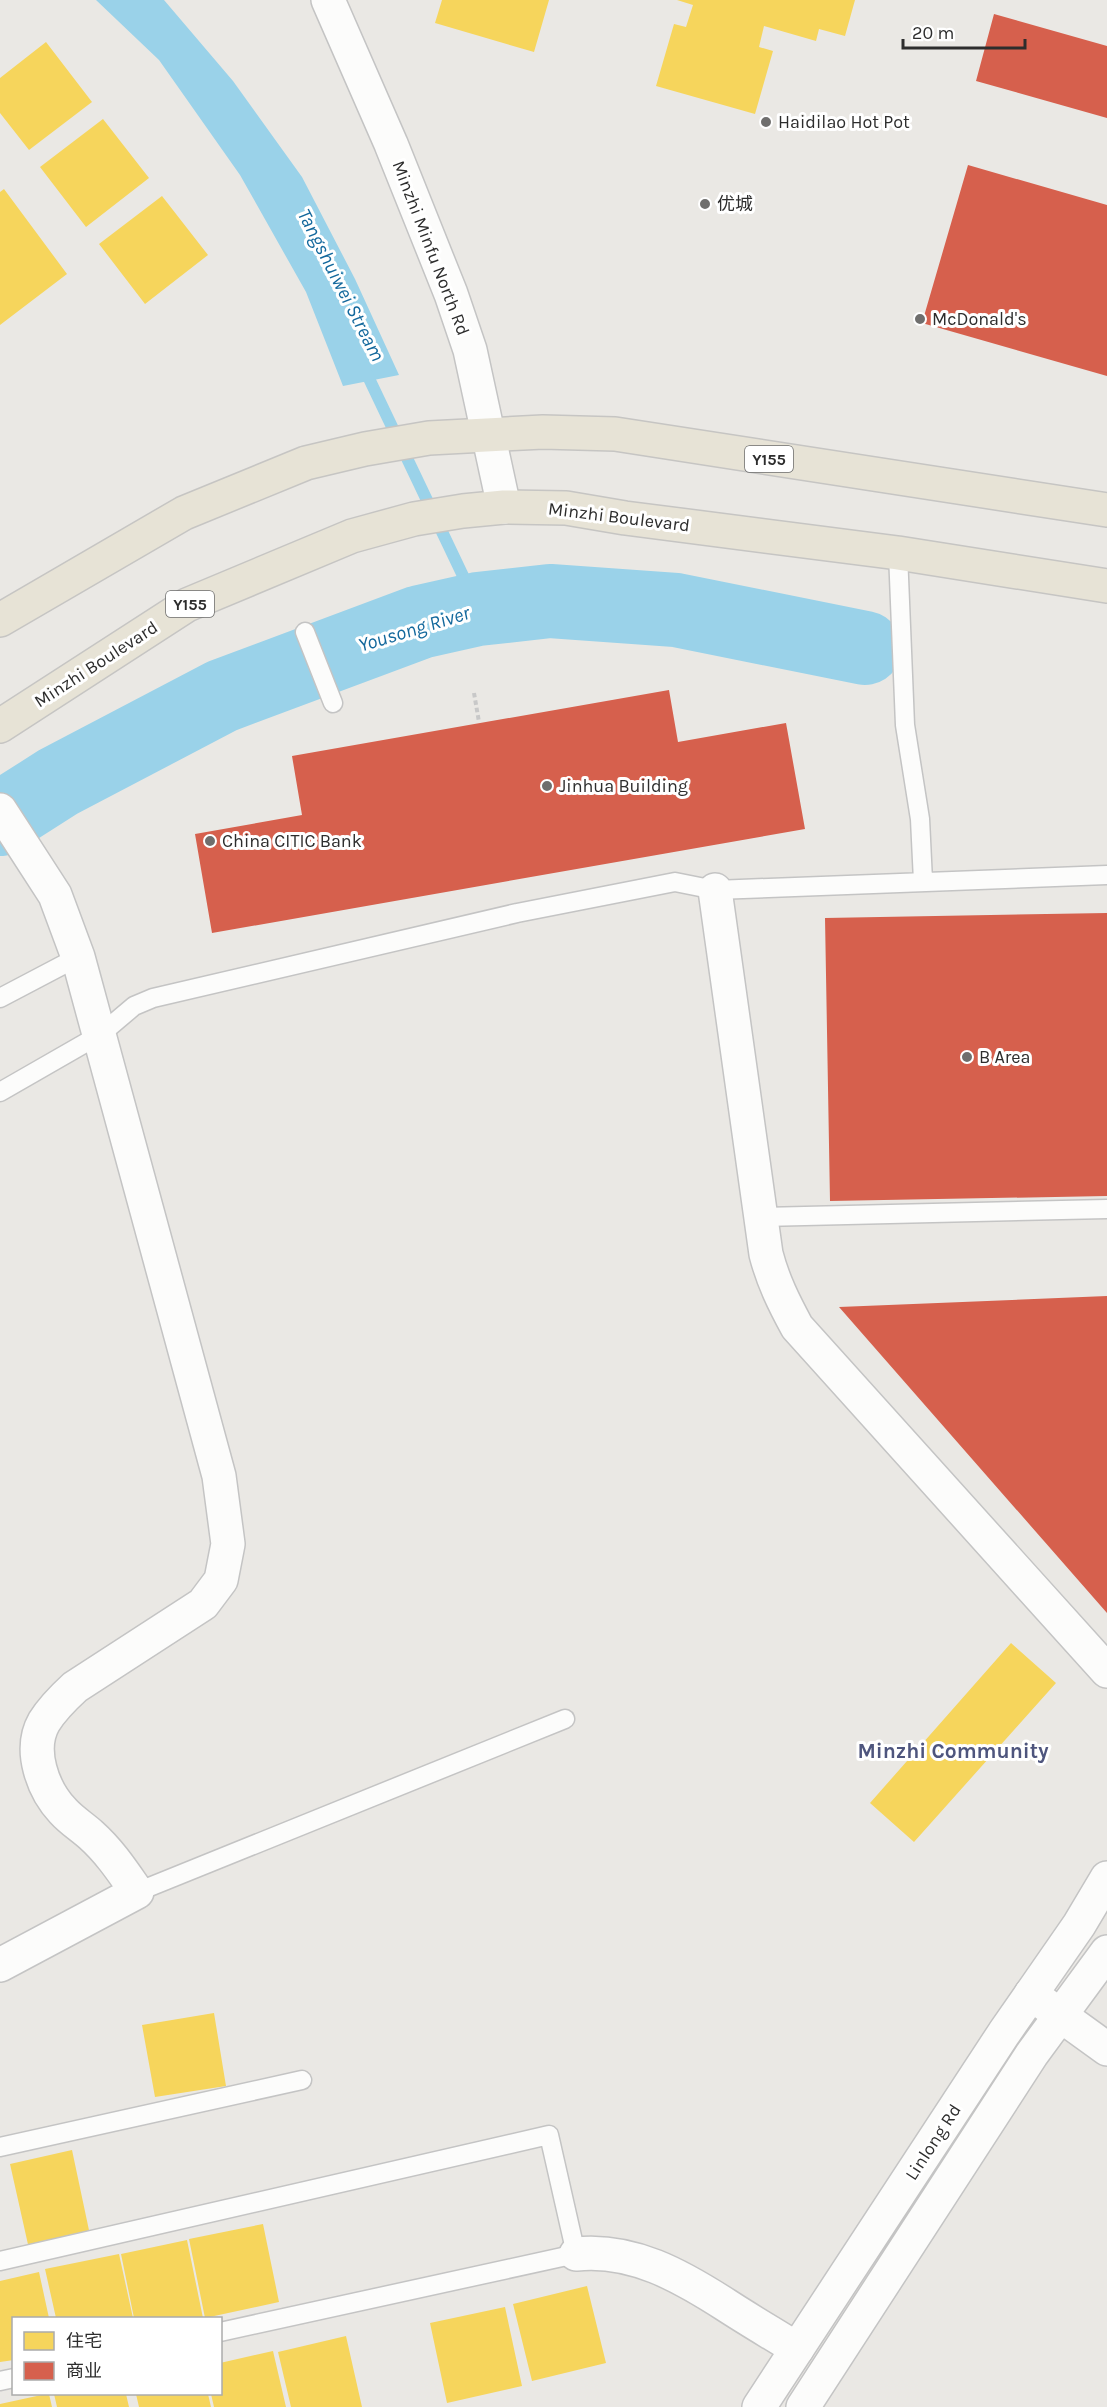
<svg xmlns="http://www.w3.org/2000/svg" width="1107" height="2407" viewBox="0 0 1107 2407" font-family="Karla,'Noto Sans SC',sans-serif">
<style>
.water{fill:#9ad2e9}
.homes{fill:#f6d55c}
.shops{fill:#d6604d}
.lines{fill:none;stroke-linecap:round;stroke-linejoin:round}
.stream{stroke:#9ad2e9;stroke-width:12}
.river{stroke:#9ad2e9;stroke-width:74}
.service-casing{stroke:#c4c4c4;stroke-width:21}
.minor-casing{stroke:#c4c4c4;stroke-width:36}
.tertiary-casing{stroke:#c4c4c4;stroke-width:36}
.secondary-casing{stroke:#c4c4c4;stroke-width:36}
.primary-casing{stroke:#c6c5c3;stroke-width:36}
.path{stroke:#c8c8c8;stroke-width:4;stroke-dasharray:4.5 3;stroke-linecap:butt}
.service{stroke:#fcfcfb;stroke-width:18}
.minor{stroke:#fcfcfb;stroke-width:33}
.tertiary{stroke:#fcfcfb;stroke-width:33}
.secondary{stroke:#fcfcfb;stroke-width:33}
.primary{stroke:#e7e3d6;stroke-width:33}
.poi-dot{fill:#6f6e6d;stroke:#fff;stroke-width:2}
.labels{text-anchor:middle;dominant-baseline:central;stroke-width:6;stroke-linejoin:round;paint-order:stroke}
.shield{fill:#fff;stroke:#6c6c6c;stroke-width:1.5}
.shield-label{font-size:16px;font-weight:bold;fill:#2d2d2d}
.poi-label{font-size:18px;fill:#2d2d2d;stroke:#fff;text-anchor:start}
.street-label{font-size:18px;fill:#2d2d2d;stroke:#fff}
.water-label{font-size:20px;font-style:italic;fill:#13689c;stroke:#fff}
.quarter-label{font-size:21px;font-weight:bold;fill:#4e557d;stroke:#fff}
</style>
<rect width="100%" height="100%" fill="#eae8e4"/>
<path class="water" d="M96,0h68l69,81 69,96 53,102 44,96 -56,11 -37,-94 -66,-117 -81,-115z
M571,575l-7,59 -25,-6 -39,2 -58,9 -37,9 -45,20 -20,-51c75,-26 153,-32 231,-42z
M656,581l210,43 -3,48 -139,-28 -74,-5z
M270,647l20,53 -134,51 -107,65 -6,-28 -10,-16z"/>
<path class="homes" d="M442,0h107l-15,52 -99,-29z
M677,0h178l-10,36 -26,-7 -3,12 -52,-15 -5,21 14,4 -18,63 -99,-28 18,-62 12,3 7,-22z
M46,42l46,60 -63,48 -29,-37v-35z
M103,119l46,59 -63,49 -46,-60z
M4,189l63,85 -67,51v-133z
M162,196l46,59 -63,49 -46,-60z
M1011,1643l45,40 -142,159 -44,-39z
M214,2013l12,73 -71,11 -13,-72z
M72,2150l18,85 -61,14 -19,-85z
M263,2224l16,78 -74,16 -16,-79z
M187,2240l16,78h-69l-13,-64z
M119,2254l14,64h-77l-11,-49z
M39,2272l10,46h-35v42l-14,2v-81z
M587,2286l19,77 -74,18 -19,-77z
M505,2307l17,79 -75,17 -17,-80z
M346,2336l16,71h-71l-13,-55z
M273,2351l13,56h-72l-3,-13h9v-31z
M46,2394h3l3,13h-52v-3z
M54,2394h72l3,13h-72z
M136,2394h72l3,13h-72z"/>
<path class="shops" d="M994,14l113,32v72l-131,-37z
M968,165l139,40v171l-185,-53z
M669,690l9,52 108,-19 19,106 -593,104 -17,-99 107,-19 -10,-59z
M1107,913v283l-277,5 -5,-283z
M1107,1296v317l-268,-306z"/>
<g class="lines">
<path class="stream" d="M364,368l111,233"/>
<path class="river" d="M0,819l58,-37 164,-86 198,-74 58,-13 72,-8 126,9 189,38"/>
<g class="service-casing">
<path id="service" d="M898,553l7,172 15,94 3,62
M305,632l28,71
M0,998l78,-41
M0,1092l101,-58 33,-28 19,-8 364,-85 158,-31 40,8 392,-15
M761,1217l346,-8
M137,1892l428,-173
M0,2147l302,-67
M0,2261l549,-126 27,119 -356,78
M0,2381l14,-3"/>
</g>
<g class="minor-casing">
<path id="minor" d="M0,810l55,85 23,62 141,519 9,68 -7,36 -18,24 -128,83c-12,11 -23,22 -31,35 -16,28 -1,68 19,89 8,9 19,16 28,24 19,17 32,37 46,57l-137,73
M715,890l51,364c7,27 18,49 31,73l310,344
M1031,1994l76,55
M576,2254c56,-6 105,22 150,51 23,15 47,29 71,44"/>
</g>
<g class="tertiary-casing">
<path id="tertiary" d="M328,0l63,144 60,150 19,56 34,157"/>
</g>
<g class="secondary-casing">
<path id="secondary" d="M759,2407l245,-374 75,-108 28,-47
M803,2407l229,-353 75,-102"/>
</g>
<g class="primary-casing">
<path id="primary" d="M0,620l184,-107 122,-50 59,-14 64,-11 114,-6 72,2 492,76
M0,726l187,-121 165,-69 62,-17 49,-8 41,-4 62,1 59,10 273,35 209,33"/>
</g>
<path class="path" d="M474,693l5,29"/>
<use href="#service" class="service"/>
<use href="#minor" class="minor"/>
<use href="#tertiary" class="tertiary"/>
<use href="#secondary" class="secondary"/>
<use href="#primary" class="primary"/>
</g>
<g class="poi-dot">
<circle cx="766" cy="122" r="6"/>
<circle cx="705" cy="204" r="6"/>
<circle cx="920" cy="319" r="6"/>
<circle cx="547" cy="786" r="6"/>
<circle cx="210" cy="841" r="6"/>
<circle cx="967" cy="1057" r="6"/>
</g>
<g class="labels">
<g class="shield">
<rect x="745" y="446" width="48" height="26" rx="4.5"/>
<rect x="166" y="591" width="48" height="26" rx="4.5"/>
</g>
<g class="shield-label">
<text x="769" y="459">Y155</text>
<text x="190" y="604">Y155</text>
</g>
<g class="poi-label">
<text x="778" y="122">Haidilao Hot Pot</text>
<text x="717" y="204">优城</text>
<text x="932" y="319">McDonald's</text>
<text x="559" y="786">Jinhua Building</text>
<text x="222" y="841">China CITIC Bank</text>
<text x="979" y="1057">B Area</text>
</g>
<g class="street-label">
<text transform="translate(431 248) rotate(69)">Minzhi Minfu North Rd</text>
<text transform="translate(619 517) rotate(7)">Minzhi Boulevard</text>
<text transform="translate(96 664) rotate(-33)">Minzhi Boulevard</text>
<text transform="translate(933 2142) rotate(-57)">Linlong Rd</text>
</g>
<g class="water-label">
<text transform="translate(341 285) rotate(63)">Tangshuiwei Stream</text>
<text transform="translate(414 629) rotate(-17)">Yousong River</text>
</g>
<g class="quarter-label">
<text x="953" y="1751">Minzhi Community</text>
</g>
</g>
<rect x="12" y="2317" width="210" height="78" fill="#ffffff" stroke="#ababab" stroke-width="1.5"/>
<rect x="24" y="2332" width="30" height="18" fill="#f6d55c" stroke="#ababab" stroke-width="1.5"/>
<text x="66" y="2347" font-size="18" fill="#2d2d2d">住宅</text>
<rect x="24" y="2362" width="30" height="18" fill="#d6604d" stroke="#ababab" stroke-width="1.5"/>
<text x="66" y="2377" font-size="18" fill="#2d2d2d">商业</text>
<path d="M903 39v9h122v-9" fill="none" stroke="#2d2d2d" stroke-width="3"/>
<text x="912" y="39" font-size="18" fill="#2d2d2d" stroke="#ffffff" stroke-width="4.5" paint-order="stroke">20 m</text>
</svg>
